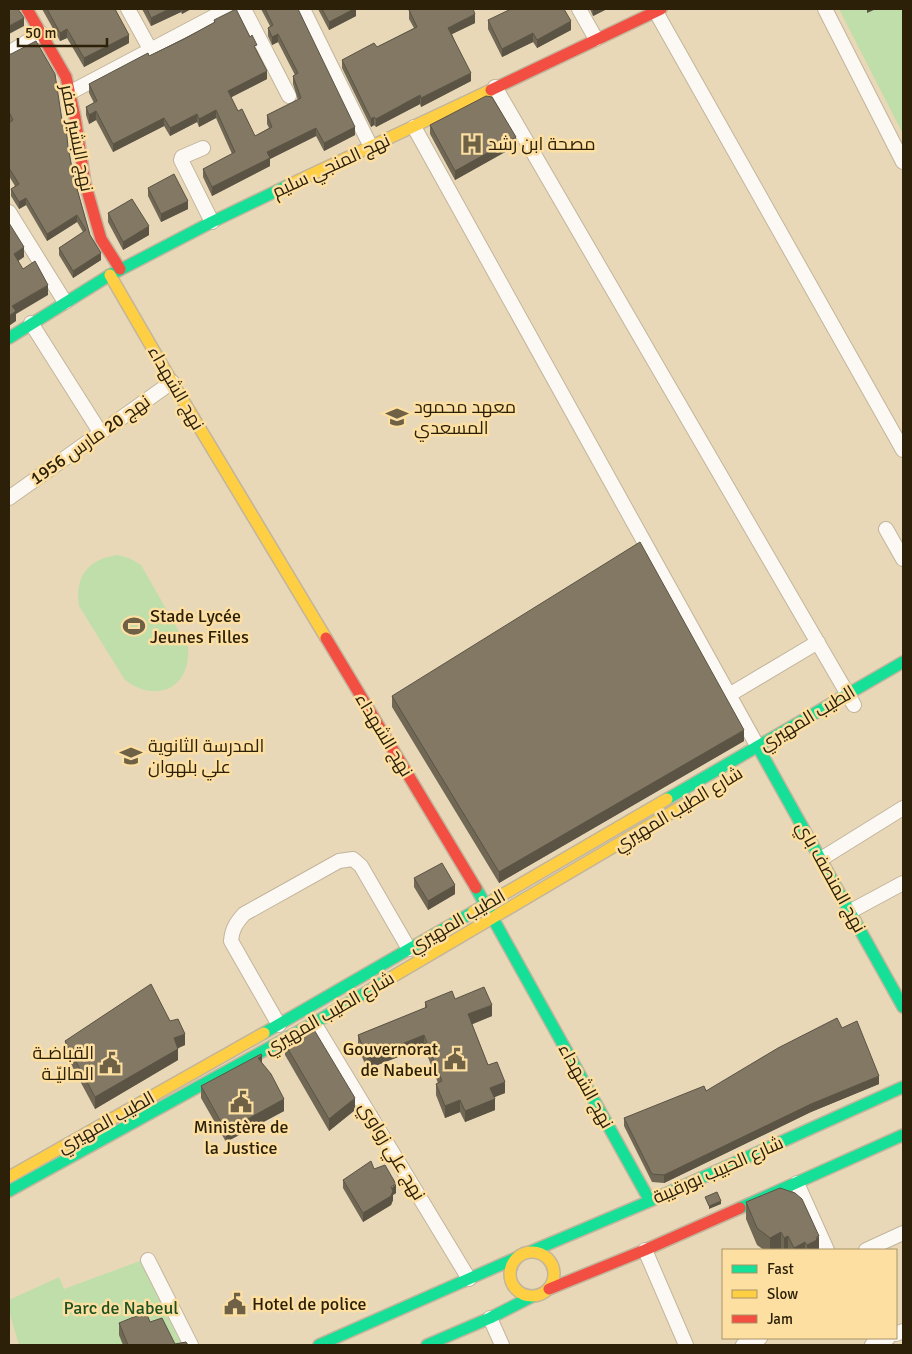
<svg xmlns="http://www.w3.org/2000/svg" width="912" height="1354" viewBox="0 0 912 1354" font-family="Signika,Cairo,sans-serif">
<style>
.green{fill:#bfdea9}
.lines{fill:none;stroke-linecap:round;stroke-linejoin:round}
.street-casing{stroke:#c2b59c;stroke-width:16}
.fast-casing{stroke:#c2b59c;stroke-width:14}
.slow-casing{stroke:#c2b59c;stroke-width:14}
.jam-casing{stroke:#c2b59c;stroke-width:14}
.street{stroke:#fcf9f4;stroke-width:14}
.fast{stroke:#16e098;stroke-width:11}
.slow{stroke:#ffcf43;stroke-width:11}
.jam{stroke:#f24e42;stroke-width:11}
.wall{fill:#706755}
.shaded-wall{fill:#5b5445}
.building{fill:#827863;stroke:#5b5445}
.labels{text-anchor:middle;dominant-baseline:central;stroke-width:5;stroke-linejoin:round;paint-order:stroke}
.street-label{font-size:18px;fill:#2c2108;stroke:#fddfa2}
.poi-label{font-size:18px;fill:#2c2108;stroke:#fddfa2;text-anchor:start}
.park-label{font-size:18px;fill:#1b5220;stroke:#fddfa2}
</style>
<rect width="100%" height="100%" fill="#e8d8b7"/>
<path class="green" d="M839,9h64v125z
M117,555l12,3 12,7 47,82c3,41 -31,57 -63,33l-46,-74c-4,-30 8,-46 38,-51z
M140,1261l42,84h-163l-10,-34v-11l50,-23 5,12z"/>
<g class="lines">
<g class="street-casing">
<path id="street" d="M128,9l22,40
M244,9l45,87
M303,9l68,138
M579,9l17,30
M825,9l78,153
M656,12l247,438
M9,53l32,-20
M495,87l359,618
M71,92l157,-83
M414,127l344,620
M203,148l-21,9 -1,3 31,62
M9,212l56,90
M31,323l69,109
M9,498l163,-116
M886,529l17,30
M729,695l89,-53
M821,859l82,-51
M851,911l52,-28
M314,1023l155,256
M279,1025l-48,-84c1,-12 5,-18 13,-27l95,-53 14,-2 8,7 48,83
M797,1183l30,67
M645,1250l41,95
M866,1250l37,-17
M148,1260l43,85
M490,1318l12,27
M896,1334l7,-3
M743,1345l17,-7
M872,1345l16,-7"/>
</g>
<g class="fast-casing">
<path id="fast" d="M9,338l101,-63 102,-53 77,-37
M758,747l145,260
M667,799l236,-137
M476,888l174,313
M264,1033l209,-121
M9,1191l305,-168 73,-43
M740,1208l163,-73
M532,1251l118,-50 253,-114
M319,1345l197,-87
M427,1345l63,-27 43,-22"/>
</g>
<g class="slow-casing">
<path id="slow" d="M289,185l202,-95
M110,275l62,107 154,256
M473,912l194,-113
M387,980l304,-179
M9,1177l255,-144
M510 1274a22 22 0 1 1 44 0a22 22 0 1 1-44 0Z"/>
</g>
<g class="jam-casing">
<path id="jam" d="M27,9l39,68 9,40 10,66 16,56 19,30
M491,90l170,-81
M326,638l150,250
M549,1289l96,-39 95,-42"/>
</g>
<use href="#street" class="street"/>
<use href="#fast" class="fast"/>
<use href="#slow" class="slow"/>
<use href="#jam" class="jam"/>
</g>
<path class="wall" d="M42,9h73l14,34 -45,24 -17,-29 -7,3z
M142,9h49l-9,5 -1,-2 -30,14z
M261,9h37l57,126 -31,16 -8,-15 -46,23v7l-58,30 -9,-19v-8l29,-15 -16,-36 -17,9 -2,-5 -27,14 -6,-10 -51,26 -17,-32 -7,4 -3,-9v-8l8,-4 -5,-10v-9l60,-28 65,-33v-3l43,31 10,28 -36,18 7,14 17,25 14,-8 -2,-4v-9l31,-15 -5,-16v-8l2,-1 -17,-33 -6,3 -4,-9v-8l2,-2z
M318,9h38v7l-27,14z
M590,9h17l-14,7z
M409,10l66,13 -23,11 19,47 -50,26 -1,-3 -44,23 -2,-2 -3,2 -29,-59v-8l35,-13 37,-19 -5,-9z
M488,20l83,10 -34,18 -4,-6 -31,15 -14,-28z
M9,54l53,66 12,58 16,57 11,25 -28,18 -14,-23v-7l24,-16 -6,-10 -30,19 -21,-36 -7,4 -8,-13v-7l4,-3 -6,-10v-53l1,-1 -1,-3z
M430,125l86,21 -61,34 -25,-46z
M148,188l40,21 -27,13 -13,-26z
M108,213l41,22 -26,15 -15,-28z
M392,696l352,45 -245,142 -107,-176z
M414,878l41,16 -27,16 -14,-23z
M455,999l37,17 -20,8 16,41 17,28 -11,4 1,13 -30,12 -5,-10 -15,6 -9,-23v-11l2,-1 -14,-36 -57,22 -9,-22v-12l67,-27v-6z
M170,1021l15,24 -7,3v12l-83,49 -30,-56v-12z
M842,1028l37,56 -68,28 -147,71 -12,-1 -28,-56v-8l82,-27z
M285,1044l70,66 -26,21 -44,-76z
M262,1063l22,48 -58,31 -25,-44v-12z
M374,1169l22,24 -3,2v5l-2,5 -28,17 -20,-34v-8z
M746,1202l73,48h-37l-1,-1 -2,1h-15l-7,-5 -11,-26z
M150,1322l25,22 13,1h-65l-4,-10v-12z"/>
<path class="shaded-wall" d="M169,9h12v3l-30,14v-8z
M182,9h9l-9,5z
M354,9h2v7l-27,14v-8z
M593,9h14l-14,7z
M867,9h9l-9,4z
M475,14v9l-27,13v-8z
M24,18v8l-15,8v-8z
M571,21v9l-34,18v-8z
M67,29v9l-7,3v-8z
M533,33v9l-31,15v-8z
M278,34v8l-6,3v-8z
M129,35v8l-45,24v-9z
M267,71v8l-39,20v-8z
M471,73v8l-50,26v-9z
M420,95v9l-44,23v-8z
M216,110v8l-17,9v-8z
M96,111v9l-7,4v-9z
M197,114v8l-27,14v-8z
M374,117v8l-3,2v-8z
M164,118v8l-51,26v-8z
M355,127v8l-31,16v-8z
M316,128v8l-46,23v7l-58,30v-9l55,-35z
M516,137v9l-61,34v-9z
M26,198v7l-7,4v-7z
M188,201v8l-27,13v-8z
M77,215v7l-30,19v-7z
M149,226v9l-26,15v-8z
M24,247v10l-10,7v-10z
M101,253v7l-28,18v-7z
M48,285v10l-32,19v7l-7,5v-10l3,-10z
M744,730v11l-245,142v-11z
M455,885v9l-27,16v-9z
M492,1005v11l-24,10v-12z
M185,1034v11l-11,5v-12z
M424,1035v12l-57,22v-11z
M178,1049v11l-83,49v-12z
M262,1056v11l-4,-9z
M879,1076v8l-68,28 -147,71v-8l147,-71z
M505,1082v11l-15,6v-11z
M355,1098v12l-26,21v-12z
M284,1099v12l-58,31v-11z
M495,1099v11l-30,12v-11z
M460,1100v12l-15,6v-12z
M396,1184v9l-3,2v5l-2,5 -28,17v-9z
M721,1201v3l-12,5v-3z
M781,1232v17l-2,1h-9v-12z
M788,1236v14h-4v-12z
M819,1236v14h-12v-5z
M805,1242v8h-11v-2z"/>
<path class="building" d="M9,9h9l6,9 -15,8z
M47,9h68l14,26 -45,23 -17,-29 -7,4z
M147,9h22l-18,9z
M236,9l14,28 2,-2 5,10 -3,1 13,25 -39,20 10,20 4,-2 13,27 17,-9 -5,-12 34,-17 -8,-22 5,-3 -20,-39 -6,3 -4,-9 5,-3 -8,-16h33l57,118 -31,16 -8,-15 -49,24 3,6 -58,29 -9,-18 32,-17 -19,-42 -17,9 -2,-5 -27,14 -6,-10 -51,26 -17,-33 -7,4 -3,-8 11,-6 -8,-17 59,-31 1,3 35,-17 31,-17 -1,-2z
M322,9h32l-25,13z
M412,9h61l2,5 -27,14 23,45 -50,25 -1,-3 -44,24 -2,-2 -3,2 -29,-59 32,-17 3,4 40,-20 -8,-17z
M511,9h53l7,12 -34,19 -4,-7 -31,16 -14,-29z
M36,41l19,33 7,46 4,7 2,20 6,31 16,57 11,18 -28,18 -14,-23 27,-18 -9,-15 -30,19 -21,-36 -7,4 -8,-13 8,-5 -10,-16v-45l4,-3 -4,-8v-58h2z
M486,96l6,1 24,40 -61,34 -25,-46z
M174,174l14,27 -27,13 -13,-26z
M132,199l17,27 -26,16 -15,-29z
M9,223l15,24 -10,7 9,15 12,-8 13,24 -36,21 4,5 -7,5z
M640,542l104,188 -245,142 -107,-176z
M442,863l13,22 -27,16 -14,-23z
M151,984l19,37 8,-2 7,15 -11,4 4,11 -83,48 -30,-56z
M484,987l8,18 -24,9 20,51 9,-3 8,20 -15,6 5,11 -30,12 -5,-11 -15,6 -9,-22 6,-3 -18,-46 -57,23 -9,-23 69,-28 -2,-5 27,-11 3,8z
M837,1018l5,10 15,-7 22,55 -68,28 -147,71 -12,-1 -28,-56 80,-32 2,5 72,-43z
M313,1028l42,70 -26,21 -44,-75z
M261,1054l1,2 -4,2 13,16 13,25 -58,32 -25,-45z
M371,1161l3,8 11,-4 11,19 -5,3 2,4 -2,5 -28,17 -20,-33z
M780,1188l15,5 7,6 17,37 -3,1 1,3 -10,5 -2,-3 -11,6 -6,-12 -4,2 -3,-6 -11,6 -13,-10 -11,-26z
M717,1192l4,9 -12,5 -4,-9z
M146,1312l4,10 12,-4 13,26 11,-2 2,3h-60l-9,-22z"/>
<defs>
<g id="hospital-bare" transform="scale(1.725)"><path d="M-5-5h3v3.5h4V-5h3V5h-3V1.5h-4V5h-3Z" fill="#6e6145" stroke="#fddfa2" stroke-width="2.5" paint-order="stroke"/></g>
<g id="school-bare" transform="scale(1.725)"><path d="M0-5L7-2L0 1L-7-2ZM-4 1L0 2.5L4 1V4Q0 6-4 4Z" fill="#6e6145" stroke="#fddfa2" stroke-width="2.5" paint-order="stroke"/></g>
<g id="stadium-bare" transform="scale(1.725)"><path d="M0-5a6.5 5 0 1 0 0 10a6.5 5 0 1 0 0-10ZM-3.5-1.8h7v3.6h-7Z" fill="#6e6145" stroke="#fddfa2" stroke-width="2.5" paint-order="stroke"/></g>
<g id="civic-bare" transform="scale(1.725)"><path d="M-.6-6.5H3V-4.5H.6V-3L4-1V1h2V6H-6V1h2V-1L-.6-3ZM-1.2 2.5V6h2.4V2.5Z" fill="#6e6145" stroke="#fddfa2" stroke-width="2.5" paint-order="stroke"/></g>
</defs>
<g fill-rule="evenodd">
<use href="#hospital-bare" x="472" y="144"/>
<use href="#school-bare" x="397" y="417"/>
<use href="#stadium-bare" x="134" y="626"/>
<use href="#school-bare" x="131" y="756"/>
<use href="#civic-bare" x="455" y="1059"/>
<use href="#civic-bare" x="110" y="1063"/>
<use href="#civic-bare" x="241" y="1102"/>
<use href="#civic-bare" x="235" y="1304"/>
</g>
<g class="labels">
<g class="street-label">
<text transform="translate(77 138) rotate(79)">نهج البشير صفر</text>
<text transform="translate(331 166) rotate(-25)">نهج المنجي سليم</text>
<text transform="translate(176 388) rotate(60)">نهج الشهداء</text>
<text transform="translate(90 440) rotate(-35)">نهج 20 مارس 1956</text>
<text transform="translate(807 718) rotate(-31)">الطيب المهيري</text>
<text transform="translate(384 735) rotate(59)">نهج الشهداء</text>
<text transform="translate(678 809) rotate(-31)">شارع الطيب المهيري</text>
<text transform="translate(831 877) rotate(61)">نهج المنصف باي</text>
<text transform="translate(457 921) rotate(-30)">الطيب المهيري</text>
<text transform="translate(329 1013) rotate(-30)">شارع الطيب المهيري</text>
<text transform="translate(586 1086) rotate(61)">نهج الشهداء</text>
<text transform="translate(106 1122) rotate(-29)">الطيب المهيري</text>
<text transform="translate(392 1151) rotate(59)">نهج علي زواوي</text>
<text transform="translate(718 1170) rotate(-24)">شارع الحبيب بورقيبة</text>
</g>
<g class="poi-label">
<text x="488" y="144">مصحة ابن رشد</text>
<text x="414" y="407">معهد محمود<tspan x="414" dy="21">المسعدي</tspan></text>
<text x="150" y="616">Stade Lycée<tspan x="150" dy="21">Jeunes Filles</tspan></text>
<text x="148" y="746">المدرسة الثانوية<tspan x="148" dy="21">علي بلهوان</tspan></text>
<text x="438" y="1049" text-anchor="end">Gouvernorat<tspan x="438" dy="21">de Nabeul</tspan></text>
<text x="94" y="1053" text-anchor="end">القباضـة<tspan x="94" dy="21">الماليّـة</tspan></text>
<text x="241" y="1127" text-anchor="middle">Ministère de<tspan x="241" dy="21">la Justice</tspan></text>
<text x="252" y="1304">Hotel de police</text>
</g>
<g class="park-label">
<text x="121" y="1308">Parc de Nabeul</text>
</g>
</g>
<rect width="912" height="1354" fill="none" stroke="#2c2108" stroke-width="20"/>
<rect x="722" y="1249" width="175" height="90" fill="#fddfa2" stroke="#a99364"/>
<rect x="732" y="1265" width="25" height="8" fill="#16e098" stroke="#a99364"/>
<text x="767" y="1274" font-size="15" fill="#2c2108">Fast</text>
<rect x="732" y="1290" width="25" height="8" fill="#ffcf43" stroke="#a99364"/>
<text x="767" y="1299" font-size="15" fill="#2c2108">Slow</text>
<rect x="732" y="1315" width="25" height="8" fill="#f24e42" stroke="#a99364"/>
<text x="767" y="1324" font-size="15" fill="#2c2108">Jam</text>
<path d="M18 38v8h89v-8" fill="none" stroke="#2c2108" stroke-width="2.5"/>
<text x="25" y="38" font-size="15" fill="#2c2108" stroke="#fddfa2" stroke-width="4" paint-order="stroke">50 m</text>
</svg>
